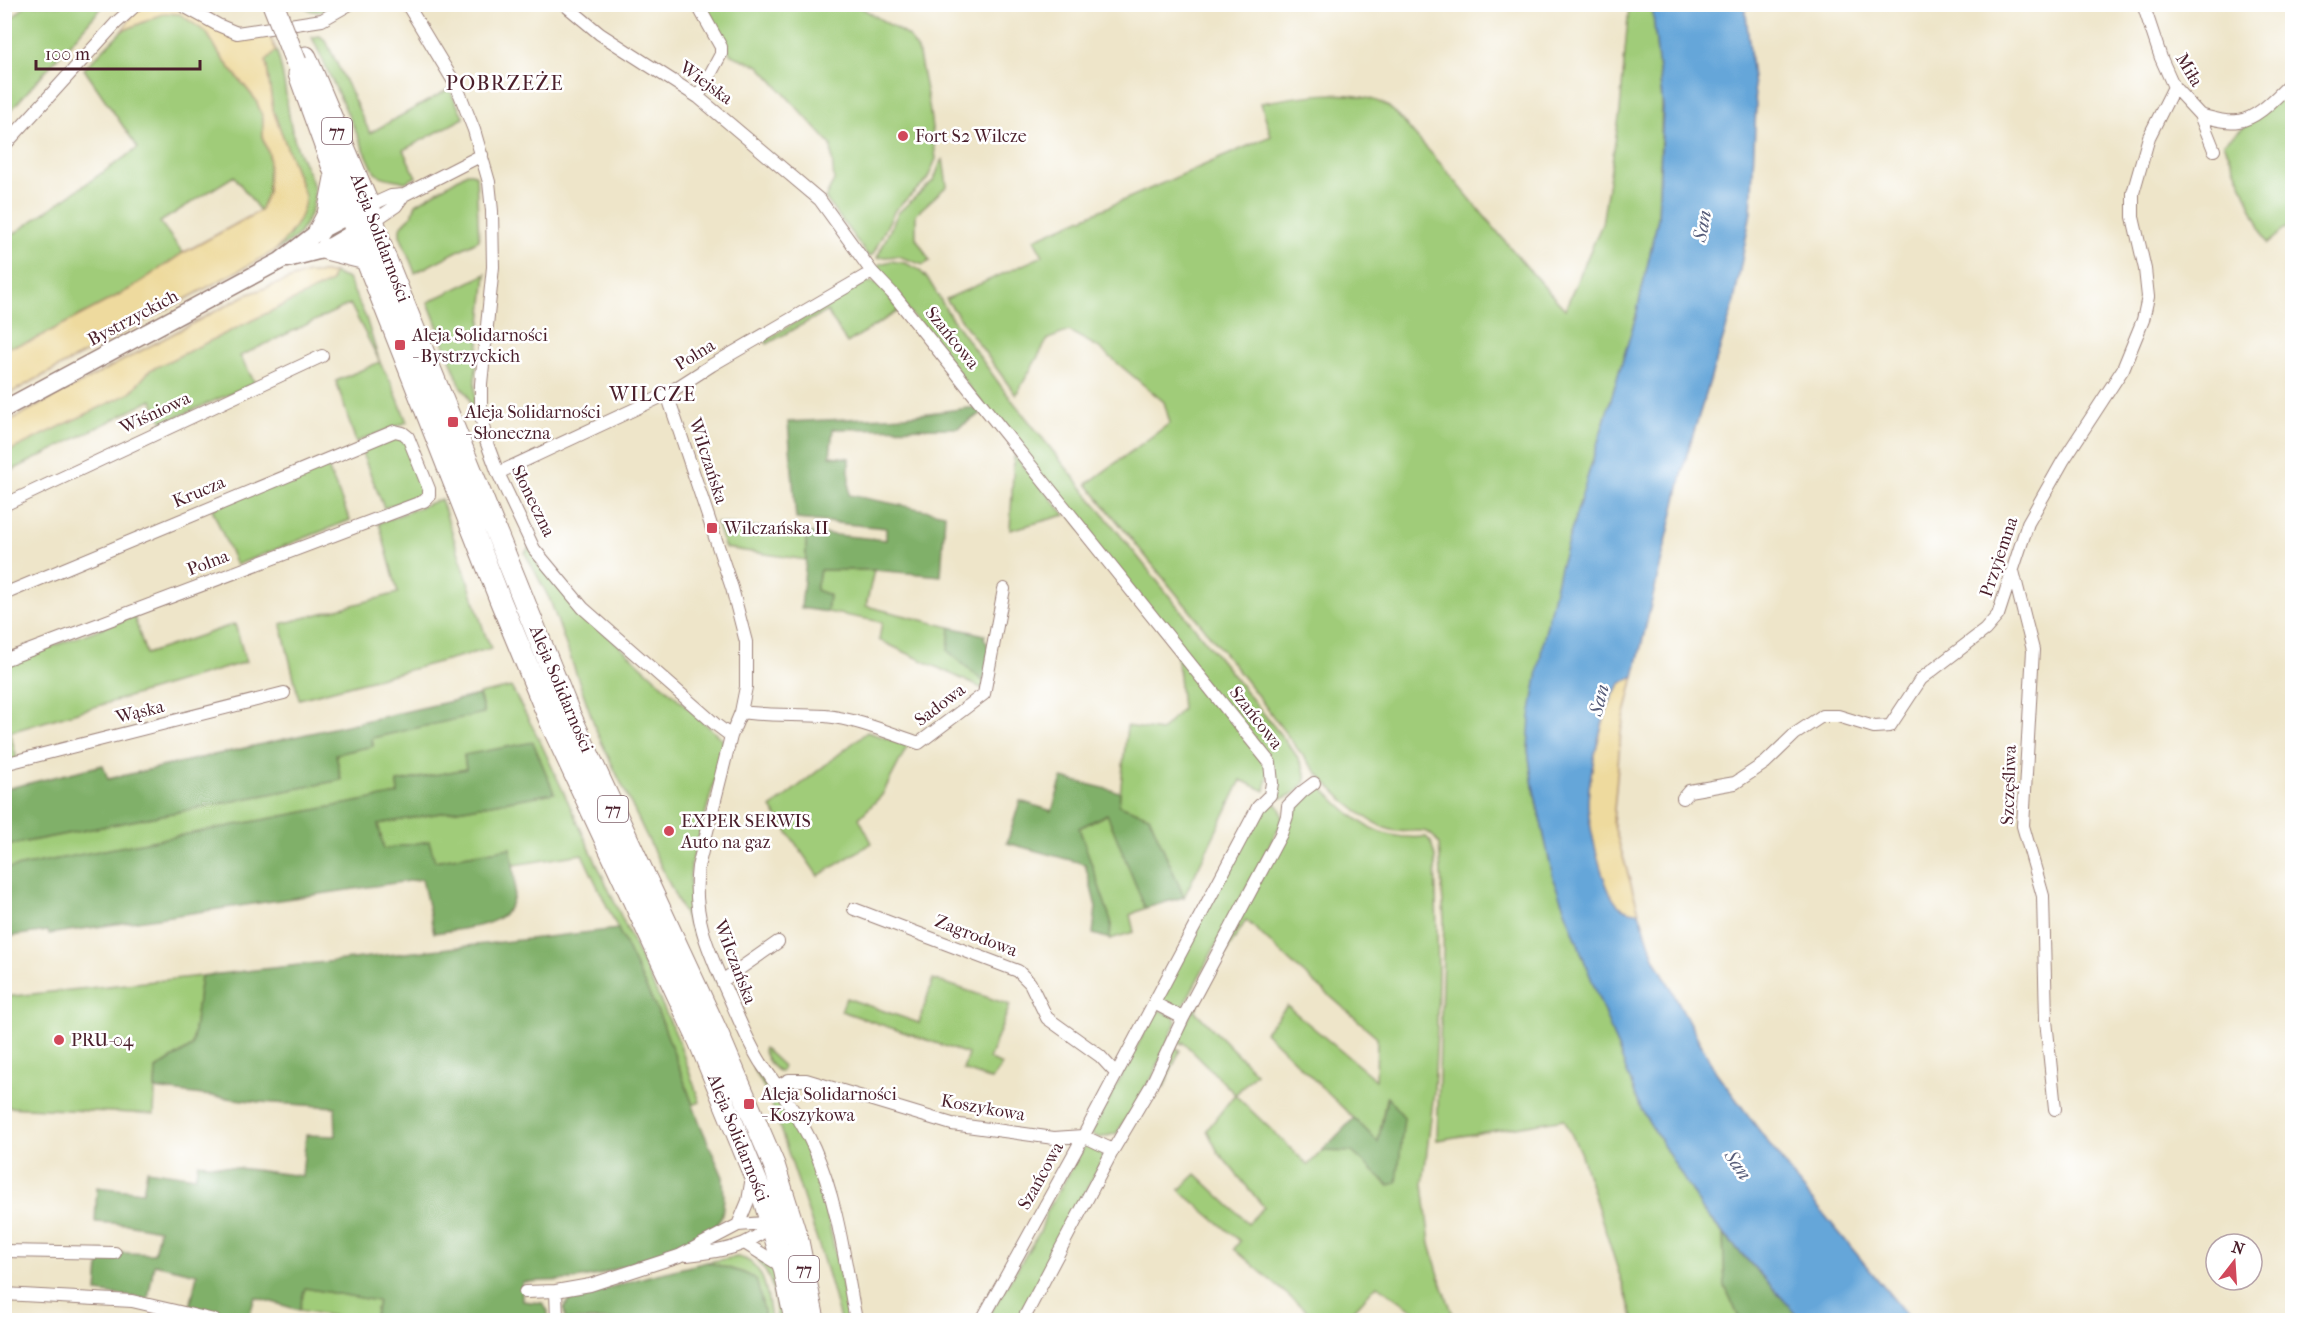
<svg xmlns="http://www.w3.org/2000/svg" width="2297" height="1325" viewBox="0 0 2297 1325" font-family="'IM FELL French Canon',serif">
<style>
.green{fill:#a0cc79;stroke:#757652;stroke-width:1.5;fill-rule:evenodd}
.forest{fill:#80b069;stroke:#65684a;stroke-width:1.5}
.sand{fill:#eeda9e;stroke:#9c7c64;stroke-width:1.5}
.water{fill:#65a6d9;stroke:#586282;stroke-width:1.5}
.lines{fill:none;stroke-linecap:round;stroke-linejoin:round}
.minor-casing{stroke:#9c827a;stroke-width:14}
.tertiary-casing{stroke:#9c827a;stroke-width:19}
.trunk-casing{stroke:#9c827a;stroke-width:23}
.minor{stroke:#fff;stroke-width:12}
.tertiary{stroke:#fff;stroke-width:16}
.trunk{stroke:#fff;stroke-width:21}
.trunk-bridge-casing{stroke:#9c827a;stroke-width:23;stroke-linecap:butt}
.trunk-bridge{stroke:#fff;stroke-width:21}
.poi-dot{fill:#d1495b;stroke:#fff;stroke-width:2}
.labels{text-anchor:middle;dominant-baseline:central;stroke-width:5;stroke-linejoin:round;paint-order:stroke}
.shield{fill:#fff;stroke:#80626b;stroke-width:1.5}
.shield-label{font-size:16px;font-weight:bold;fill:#4a1f2b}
.street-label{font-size:18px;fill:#4a1f2b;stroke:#fff}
.poi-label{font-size:18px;fill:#4a1f2b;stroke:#fff;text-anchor:start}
.neighbourhood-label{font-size:20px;letter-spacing:1.5px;fill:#4a1f2b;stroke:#fff}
.water-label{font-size:20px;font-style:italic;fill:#565c79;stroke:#fff}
</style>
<rect width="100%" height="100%" fill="#fff"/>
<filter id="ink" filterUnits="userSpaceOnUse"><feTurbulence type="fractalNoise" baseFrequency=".0167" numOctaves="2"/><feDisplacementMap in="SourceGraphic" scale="12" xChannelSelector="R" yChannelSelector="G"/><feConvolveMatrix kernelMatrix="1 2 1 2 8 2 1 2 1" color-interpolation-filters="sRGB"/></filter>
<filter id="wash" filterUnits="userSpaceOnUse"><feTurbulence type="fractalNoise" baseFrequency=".008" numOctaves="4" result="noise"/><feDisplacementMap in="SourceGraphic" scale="24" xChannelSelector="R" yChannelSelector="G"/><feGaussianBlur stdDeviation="1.35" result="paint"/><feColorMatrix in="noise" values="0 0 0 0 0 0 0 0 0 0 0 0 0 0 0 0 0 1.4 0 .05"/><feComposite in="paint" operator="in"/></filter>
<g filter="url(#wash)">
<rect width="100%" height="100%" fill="#eee5c9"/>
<path class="green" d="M26,5h78l-99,112v-92z
M303,5h35c-12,6 -24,11 -35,0z
M703,5h154l51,31 10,14 11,55 7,54 -9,21 -32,30 -22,44 -4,3 -44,-59 9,-17 -3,-36 -72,-79 -28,-11z
M1629,5h23l10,97 -4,116 -22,98 -76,252 -17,74 -15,108 5,36 21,95 87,228 63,103 19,22 2,52 15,34h-106l-54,-168 -16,-33 -127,21 7,-220 -5,-76c-13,-23 -28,-8 -48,-14 -15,-5 -31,-16 -43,-26 -41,-36 -70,-83 -104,-126 -51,-65 -105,-129 -157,-194l83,-61 -6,-21 -66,-55 -29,-16 -21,8 -32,56 -70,-96 97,-43 -9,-17 237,-103 -10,-33c37,-7 92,-17 126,3 11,7 25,27 35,37 49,53 92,114 143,166l37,-85 18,-113z
M165,13l15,1 27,19 15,25 34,42 7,18v21l6,15 -1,38 -8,19 -26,-35 -74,46 23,31 -53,36 -98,52 -27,7v-108l133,-92 -54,-79 38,-38z
M320,36l6,5 44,92 79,-44 15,29 -61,32 13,27 -11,5c-11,-4 -20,-2 -30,-9l-63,-136z
M276,50c12,32 9,67 22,100 5,14 18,31 16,47 -1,13 -8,28 -16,38 -5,7 -16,12 -23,16l16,-18 14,-37 -32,-86 -7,-49z
M2292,88v135l-25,21 -43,-101z
M943,159l4,27 -31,28v24l14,23 -7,4 -25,-9 -21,2 21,-45 36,-33 7,-19z
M467,173h5l4,3 3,64 -64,33 -15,-38v-7l12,-13 4,-11z
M891,261l14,2 13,6 10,10 22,37 53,73 289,360c15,22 23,36 -8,49l-6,-1 -3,-6v-18l-397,-501 -1,-4 3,-4z
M333,273l15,6 18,39 14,45 12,21 15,38 -51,20 -20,-61 44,-19 -30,-58 -110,52 15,27 -92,40 -11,-23 -147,74 -1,-21 126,-60 20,-23 181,-88z
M486,274l-11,107v34l-7,-20 -7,-8 -33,-85z
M872,282l5,1 23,27 -53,33 -20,-32 -60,33 -2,-4 99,-57z
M394,437l11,3 19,52 -2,3 -38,13 -24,-60z
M1014,455l51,60 -55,15z
M326,463l24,57 -114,45 -24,-56z
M441,499l45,138 6,11 -193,51 -18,-75 117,-31 -19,-70z
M716,523l90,9v28l-81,-12z
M529,547l28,39 21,22 145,132 1,7 -33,118c-4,51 7,72 26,118l-119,-248 -48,-135 -25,-47z
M820,570h54l-8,36 84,21 -2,24 36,31 -1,7 -104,-49 3,-18 -55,-10 2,-17 -13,-4z
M134,616l12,38 89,-30 11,38 -236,70 7,27 -12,3v-98z
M1177,653l81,99 10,18 -3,21 -24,-11 -57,117 -35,-81 -30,-11 8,-79 34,5 21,-22z
M511,687l28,52 138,298 23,65 -7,3 -32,-86 -79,-165 -68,11 -4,-17 -76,13 -5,-20 -45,8 -6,-25 176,-31 -90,-37 2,13 -69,13 2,12 -394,75v-23l336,-66 -5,-26 37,-8 -1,-8 112,-26 -5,-18z
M867,732l41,13 -26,50 -23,23 13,25 -54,33 -47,-68z
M1321,787c35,33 53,54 105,50l5,5 4,15 3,113 -1,61 -3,61 -11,92 7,60 10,35 15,41h-6l-10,-8 -5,8h-6l-51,-35 -33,35h-27l-83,-71 6,-8 -61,-51 17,-16 52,49 16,-16 -46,-55 -11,-22 28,-36 -52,-52 -1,2 -5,-3 126,-245 9,-7zM1246,920l47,44 84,73 -1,43 -89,-74 -22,26 113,110 8,-44 18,19 -16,68 -36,-34h-30l-14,14 -73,-70 21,-22 -61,-62 22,-43z
M1269,801c11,2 12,9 14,19l-102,190 -22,-7 93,-182z
M1108,814l37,94 -15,7 4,17 -24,7 1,-18 -32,-93z
M201,976l-9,70 -36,23 -2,45 -149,-7v-110z
M933,979l77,26 -21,54 13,6 -10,15 -29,-10 5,-16 -127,-43 5,-13 73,25z
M1159,1010l15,6 2,6 -23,54 -36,57 -17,5 -9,-4 64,-122z
M1175,1047l5,3 -16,37 -5,-5z
M764,1048l19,18 -2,6c-10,-3 -13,-13 -18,-21z
M757,1068l39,58 23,52 31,142h-10c-14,-57 -34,-114 -53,-171 -10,-28 -16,-55 -34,-80z
M1087,1142l11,5 5,12 -85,161h-32l55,-90 5,-17z
M754,1255c5,3 12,6 16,11 12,12 14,38 18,54h-11c-3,-29 -4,-42 -23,-65z
M737,1257c29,4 31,41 34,63h-7v-9l-20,-38 -37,-11z
M305,1288l73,13 -4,19h-18l-57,-10z"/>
<path class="forest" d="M976,407l6,6 -24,15 -125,1 -3,27 19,2v37l96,19 -4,62 -67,-6h-54l-4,20 13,5 -2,17 -26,-4 5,-48v-28l80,8v-12l-90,-9 -8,-97 117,-6z
M950,627l35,8 -1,3 6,11 -6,33 -36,-31z
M479,695l5,18 -112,25 1,8 -37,8 5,26 -336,66v-57l98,-24 5,14z
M533,742l21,51 -176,31 6,25 45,-8 6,20 75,-13c17,76 -12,76 -76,85l-12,-54 -373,55 -1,-3 -43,6v-68l393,-75 -1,-12 69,-13 -2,-14z
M1062,778l58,14 -1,13 30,11 35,81 -39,11 -38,-94 -28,14 32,93 -1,18 -17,-5 3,-27 -11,-43 -78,-21 13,-42 32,10z
M618,929l43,90 39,105 23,53 1,21 -2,17 -6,11 -29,18 -89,31 -28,5 -48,2v19l20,2 6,8v9h-174l4,-19 -73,-13 -6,22 -44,-13 -7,23h-12l-46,-12 7,-34 -43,-10 -6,35 -51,-7 3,-40 54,2 5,-24 -32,-6 -32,-2 2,-35 46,5 4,-22 48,7 3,-14 104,13 4,-41 30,1 -1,-29 -76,-5 -104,-13 1,-20 36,-23 9,-70z
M1387,1097l17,20 -7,66 -8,2 -37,-33 -30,-1 32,-33 24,24z
M1723,1234l79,86h-62l-15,-34z
M707,1262l37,11 12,6 8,32v9h-199l-1,-12 5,-8 80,-24z"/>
<path class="sand" d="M148,5c8,0 17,-2 24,0 27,9 67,43 96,28l8,17 -10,11 7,49 32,86c0,22 -16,39 -30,55l-270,145v-48l27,-7 98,-52 53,-36 77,-42 8,-19 1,-38 -6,-15v-21l-7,-18 -34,-42 -15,-25 -27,-19 -15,-1 -43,18 14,-21z
M307,273h26l-2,9 -181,88 -20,23 -125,60v-30l241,-128z
M1634,676l-13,55 -8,91 26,90c-8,0 -15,-2 -21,-7 -15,-14 -29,-79 -30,-100 0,-26 15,-100 31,-119 3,-5 10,-7 15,-10z"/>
<path class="water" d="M1652,5h93l11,101 -5,106 -18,95 -46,147 -53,222c-5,3 -12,5 -15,10 -16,19 -31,93 -31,119 1,21 15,86 30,100 6,5 13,7 21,7l15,45 62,115 83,112 112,136h-109l-98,-108 -63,-103 -87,-228 -21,-95 -5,-36 2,-33 13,-75 17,-74 76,-252 22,-98 5,-111z"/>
</g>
<g filter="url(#ink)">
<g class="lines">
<g class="minor-casing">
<path id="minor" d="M180,4l38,21 19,8 85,-13 28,-16
M407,4l50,83 17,43 15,52 3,29 1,56 -12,117v31l5,26 12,32 36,76 49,59 132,116 16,12
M564,4l36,30 98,63 122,103 52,72 21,22 377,469 2,20 -2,12 -12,12 -182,343 -94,170
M697,4l24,43v7l-23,43
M2143,4l18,54 13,29 26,28 14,35
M2200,115c12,3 25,8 38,6 20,-2 40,-26 54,-39
M4,146l112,-123 21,-19
M369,206l22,-10 13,-1 78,-40
M372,222l24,-16 8,-11
M667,394l65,194 14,54v45l-5,25 -10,24 -33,131c-7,53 14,91 35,139 9,20 16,38 28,57 19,28 39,54 53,85 24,54 31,115 42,172
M498,473l169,-79 45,-29 160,-93
M4,505l318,-149
M2013,571l20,79 -10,176 20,70 3,124 9,89
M4,594l391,-163 8,2 5,4 21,52v7l-5,5 -420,159
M741,712c28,4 56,2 84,4 32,3 64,17 94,27l65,-49 20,-105
M4,764l280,-71
M1683,798l6,-7 46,-8 30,-20 30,-29 27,-18h16l36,11 16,-1 31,-47 64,-49 13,-15 30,-92 35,-62 60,-92 20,-49 5,-23 -3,-28 -12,-52v-24l16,-56 25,-50
M1288,806l14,-14 12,-9
M854,909l164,62 12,12 17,35 53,38 12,13 5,3
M722,981l56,-39
M1154,1003l29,15
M778,1086l11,-6h17l146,44 102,14 29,-2 30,14
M738,1225l10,-24 4,-24
M746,1244l37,23
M4,1251l111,2
M687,1255c30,-3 64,-7 85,-32
M525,1292l31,-1
M4,1294l128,7 82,19
M557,1320l-1,-29 34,-6 89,-29 59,-31 38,-3
M1023,1320l90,-170 38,-64 32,-68 98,-184 6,-18 1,-10"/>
</g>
<g class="tertiary-casing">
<path id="tertiary" d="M287,259l39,-10 39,-23
M4,409l276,-148 39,-30 40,-21"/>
</g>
<g class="trunk-casing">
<path id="trunk" d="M306,57l63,149 14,46 187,463 148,319 56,131 24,76 16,79
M299,74l67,185 135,343 52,126 146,313 64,156 21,71 11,52
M319,231l9,-17 7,-36
M326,249l40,10"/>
</g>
<use href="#minor" class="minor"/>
<use href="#tertiary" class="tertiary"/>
<use href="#trunk" class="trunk"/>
<g class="trunk-bridge-casing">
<path id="trunk-bridge" d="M273,4l23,58"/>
</g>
<use href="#trunk-bridge" class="trunk-bridge"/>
</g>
</g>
<g class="poi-dot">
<circle cx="903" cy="136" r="6"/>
<rect x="394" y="339" width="12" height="12" rx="3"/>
<rect x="447" y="416" width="12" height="12" rx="3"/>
<rect x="706" y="522" width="12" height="12" rx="3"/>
<circle cx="669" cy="831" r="6"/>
<circle cx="59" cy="1040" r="6"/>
<rect x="743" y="1098" width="12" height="12" rx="3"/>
</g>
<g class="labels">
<g class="shield">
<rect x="322" y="118" width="30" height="26" rx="4.5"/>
<rect x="598" y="796" width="30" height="26" rx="4.5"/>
<rect x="789" y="1256" width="30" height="26" rx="4.5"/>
</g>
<g class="shield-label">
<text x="337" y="131">77</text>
<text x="613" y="809">77</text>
<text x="804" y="1269">77</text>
</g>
<g class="street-label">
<text transform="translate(2189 70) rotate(59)">Miła</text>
<text transform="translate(706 83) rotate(36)">Wiejska</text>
<text transform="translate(380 238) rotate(69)">Aleja Solidarności</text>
<text transform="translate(133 318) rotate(-28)">Bystrzyckich</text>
<text transform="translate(952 338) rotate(51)">Szańcowa</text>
<text transform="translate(695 355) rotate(-32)">Polna</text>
<text transform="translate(155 413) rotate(-25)">Wiśniowa</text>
<text transform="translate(708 461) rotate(72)">WiIczańska</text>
<text transform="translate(199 492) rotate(-23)">Krucza</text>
<text transform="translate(533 501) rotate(64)">Słoneczna</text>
<text transform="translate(1999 557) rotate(-71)">Przyjemna</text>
<text transform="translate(208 563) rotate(-21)">Polna</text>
<text transform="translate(561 689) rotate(67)">Aleja Solidarności</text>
<text transform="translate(940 705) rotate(-37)">Sadowa</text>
<text transform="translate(140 712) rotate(-14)">Wąska</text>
<text transform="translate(1256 718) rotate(52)">Szańcowa</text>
<text transform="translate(2009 785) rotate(-88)">Szczęśliwa</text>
<text transform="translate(976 936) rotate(21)">Zagrodowa</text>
<text transform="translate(735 962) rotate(69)">WiIczańska</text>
<text transform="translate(983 1108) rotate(10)">Koszykowa</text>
<text transform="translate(738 1138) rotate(68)">Aleja Solidarności</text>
<text transform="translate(1041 1176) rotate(-61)">Szańcowa</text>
</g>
<g class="poi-label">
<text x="915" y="136">Fort S2 Wilcze</text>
<text x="412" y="335">Aleja Solidarności<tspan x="412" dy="21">- Bystrzyckich</tspan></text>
<text x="465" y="412">Aleja Solidarności<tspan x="465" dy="21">- Słoneczna</tspan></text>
<text x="724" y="528">Wilczańska II</text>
<text x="681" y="821">EXPER SERWIS<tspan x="681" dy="21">Auto na gaz</tspan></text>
<text x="71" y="1040">PRU-04</text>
<text x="761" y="1094">Aleja Solidarności<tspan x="761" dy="21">- Koszykowa</tspan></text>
</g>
<g class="neighbourhood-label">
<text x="505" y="83">POBRZEŻE</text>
<text x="653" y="394">WILCZE</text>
</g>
<g class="water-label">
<text transform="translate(1702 226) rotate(-80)">San</text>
<text transform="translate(1599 700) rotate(-77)">San</text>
<text transform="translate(1738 1165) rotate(55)">San</text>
</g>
</g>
<rect width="2297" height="1325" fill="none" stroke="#fff" stroke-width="24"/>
<g transform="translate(2234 1262) rotate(17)"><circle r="28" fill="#ffffff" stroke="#b7a5aa" stroke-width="1.5"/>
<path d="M0-4.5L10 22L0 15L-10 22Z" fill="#d1495b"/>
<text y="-9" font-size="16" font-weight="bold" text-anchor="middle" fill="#4a1f2b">N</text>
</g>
<path d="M36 60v9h164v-9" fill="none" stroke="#4a1f2b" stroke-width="3"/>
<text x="45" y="60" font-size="18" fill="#4a1f2b" stroke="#ffffff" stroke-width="4.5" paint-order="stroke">100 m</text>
</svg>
